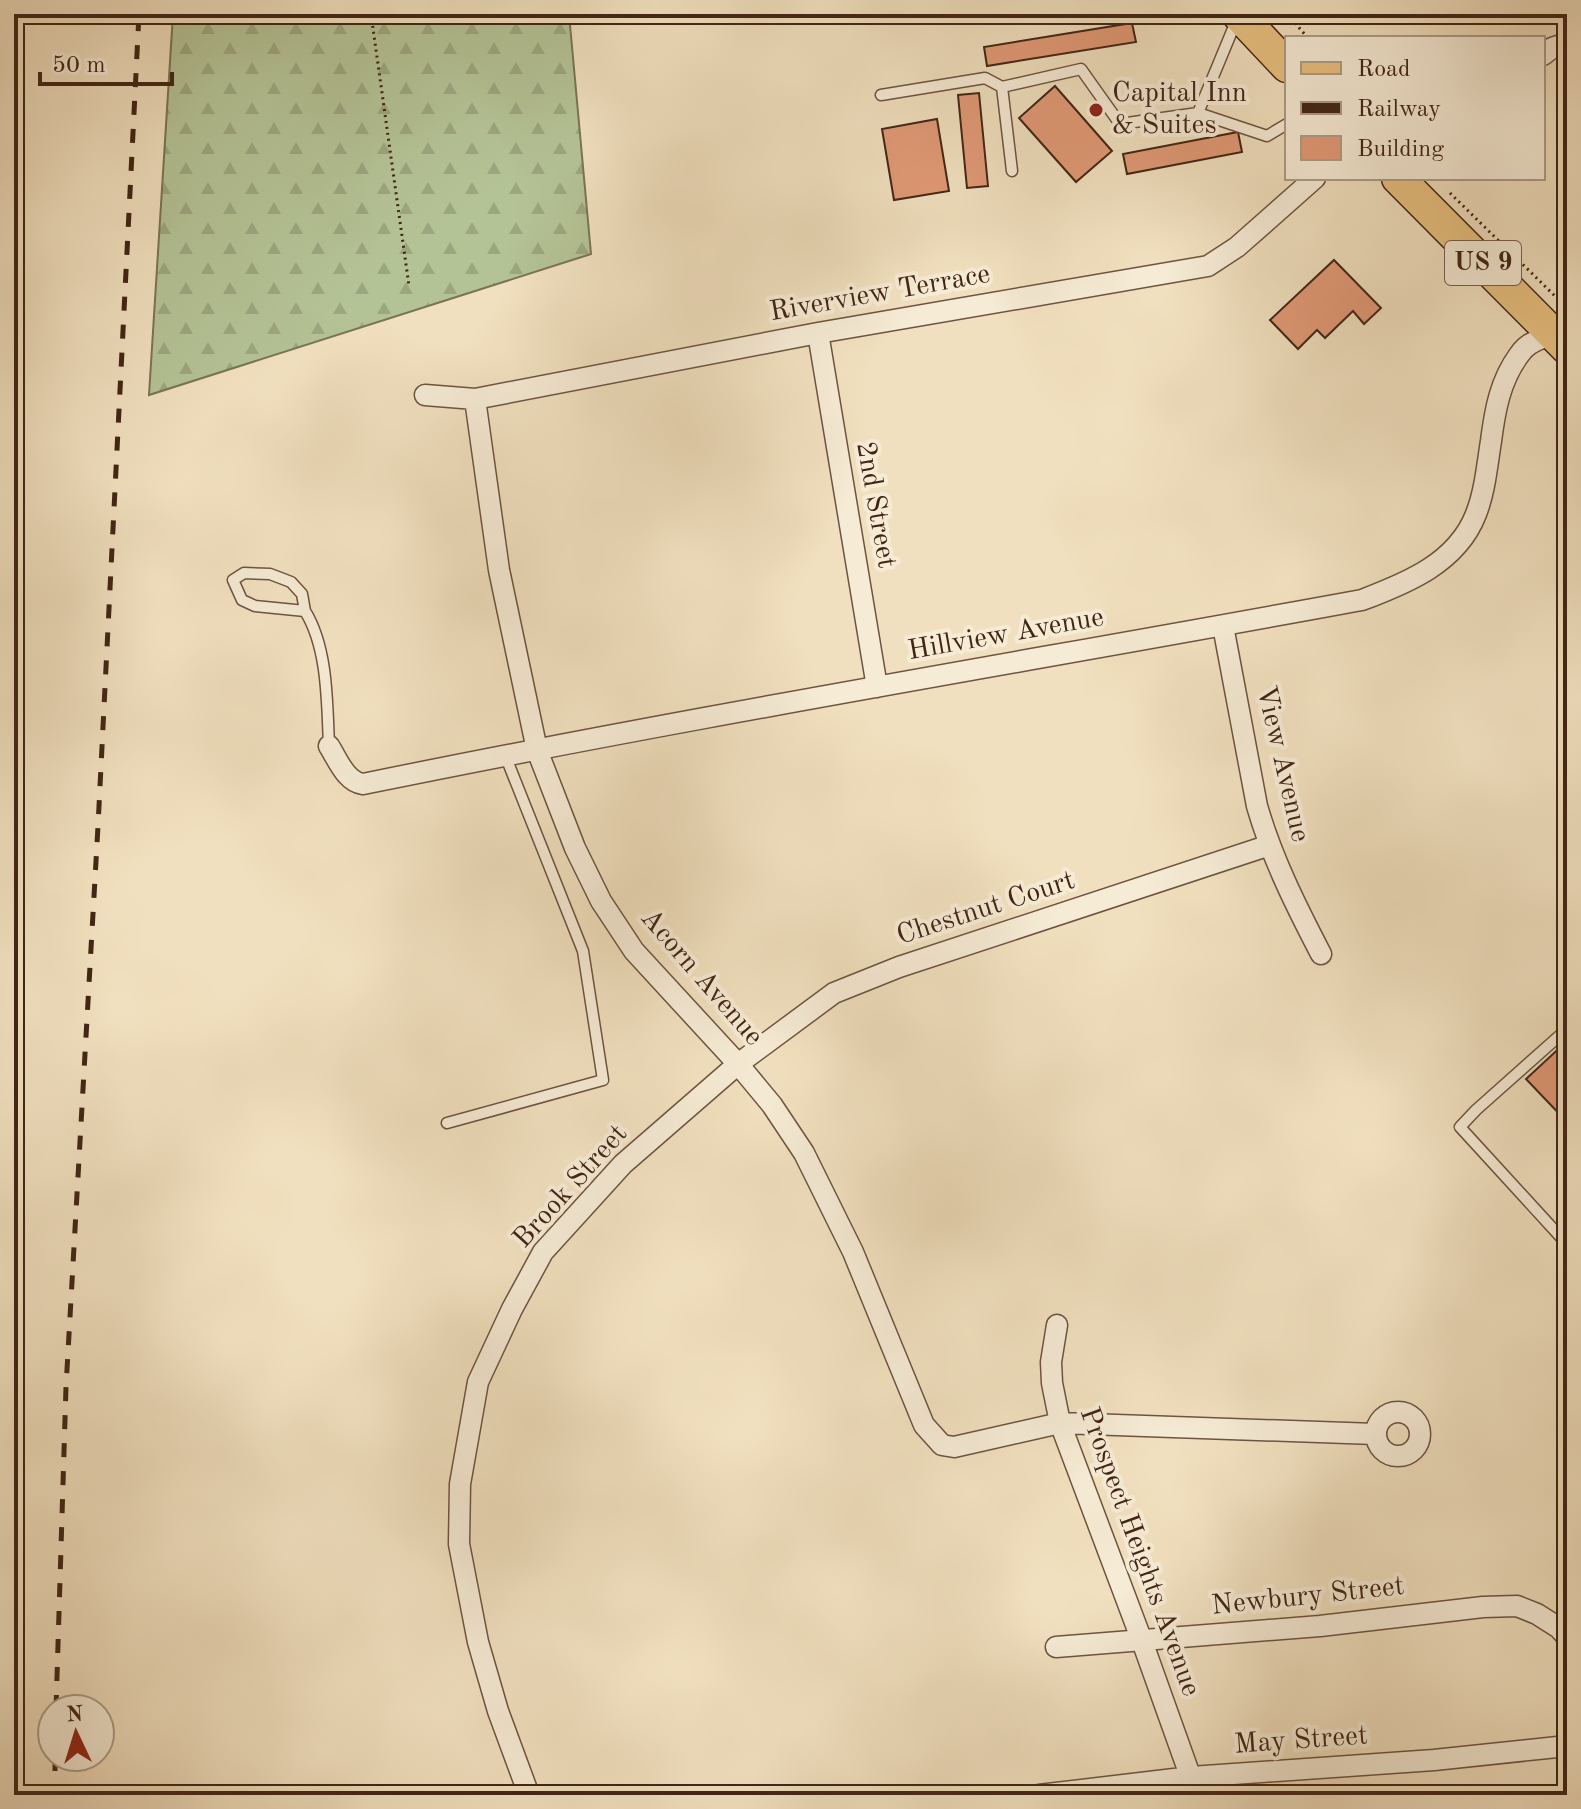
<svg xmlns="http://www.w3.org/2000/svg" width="1581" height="1809" viewBox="0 0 1581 1809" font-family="'Old Standard TT',serif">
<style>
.forest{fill:url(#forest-firs);stroke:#7a7456;stroke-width:2}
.building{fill:#e19976;stroke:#412515;stroke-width:2}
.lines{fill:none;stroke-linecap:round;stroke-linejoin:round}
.lane-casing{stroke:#6d5440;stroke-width:13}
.street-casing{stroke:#6d5440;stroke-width:23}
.primary-casing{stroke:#412515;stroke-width:35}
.path{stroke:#412515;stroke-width:3;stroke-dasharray:2 4;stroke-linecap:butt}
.lane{stroke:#f6ebd5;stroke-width:10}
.street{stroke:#f6ebd5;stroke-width:20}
.primary{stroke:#e8c080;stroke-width:32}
.rail{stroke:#412515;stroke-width:5;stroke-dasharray:14 14;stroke-linecap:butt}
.poi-dot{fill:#8f2418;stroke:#f6ebd5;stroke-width:3}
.labels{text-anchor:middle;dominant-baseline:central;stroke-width:8;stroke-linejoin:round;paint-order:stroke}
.shield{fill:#f6ebd5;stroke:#77604f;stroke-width:2}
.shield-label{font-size:26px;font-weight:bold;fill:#412515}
.poi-label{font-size:28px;fill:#412515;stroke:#f6ebd5;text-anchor:start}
.street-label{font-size:28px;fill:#412515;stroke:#f6ebd5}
</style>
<defs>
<pattern id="forest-firs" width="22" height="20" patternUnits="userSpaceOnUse" patternTransform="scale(2)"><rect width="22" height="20" fill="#b4c396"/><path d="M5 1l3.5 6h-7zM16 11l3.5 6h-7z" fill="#9ca780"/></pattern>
</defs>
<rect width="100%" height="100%" fill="#f1e0bf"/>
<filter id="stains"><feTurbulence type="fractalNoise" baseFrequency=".0025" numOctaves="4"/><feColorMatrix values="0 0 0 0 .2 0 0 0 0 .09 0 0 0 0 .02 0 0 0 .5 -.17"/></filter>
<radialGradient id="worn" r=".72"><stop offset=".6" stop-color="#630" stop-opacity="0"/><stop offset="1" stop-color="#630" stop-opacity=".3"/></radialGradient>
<path class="forest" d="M173,14h396l22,240 -442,141z"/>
<path class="building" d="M1132,23l4,19 -149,24 -3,-19z
M1055,86l57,65 -36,31 -57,-64z
M979,93l9,93 -21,2 -9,-93z
M937,119l12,72 -55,9 -12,-71z
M1238,132l4,20 -115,22 -4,-20z
M1334,260l47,48 -17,16 -11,-13 -28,27 -8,-8 -19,19 -28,-29z
M1567,1041v81l-41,-43z"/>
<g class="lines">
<g class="lane-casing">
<path id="lane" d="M1002,87l10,84
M881,95l104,-17 17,9 79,-18 39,55 78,-11 69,23 20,-12
M1198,113l39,-94
M305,611l-3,-17 -11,-12 -21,-8 -26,-1 -11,7 9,20 13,6 50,5c23,37 22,92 24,135
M1567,1029l-91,81 -16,17 107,117
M447,1123l156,-43 -20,-129 -78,-196"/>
</g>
<g class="street-casing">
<path id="street" d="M1543,55l9,-7 15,-5
M818,333l59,354
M425,395l50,4 343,-66 390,-67 29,-19 78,-69
M475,399l24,171 38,180 38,98 26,53 33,50 104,113 34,41 32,48 49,99 71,173 18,20 12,2 106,-24 315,11
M1223,626l34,180c15,52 39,100 64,148
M329,746c9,14 17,36 34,38 332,-68 666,-123 999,-184 45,-17 95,-37 114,-86 9,-23 11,-48 15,-73 4,-31 9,-60 28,-86 11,-16 23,-14 35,-24 5,-3 9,-9 13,-13
M1057,1325l-6,37 1,21 8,40 82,218 55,154
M1376 1434a22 22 0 1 1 44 0a22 22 0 1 1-44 0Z
M1056,1647l264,-21 163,-19 34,-1 20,8 22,14 8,9
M529,1795l-31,-84 -20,-69 -19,-98 1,-60 18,-102 34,-73 31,-57 80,-88 115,-100 96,-71 65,-26 371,-122
M1039,1795l152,-18 243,-17 133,-14"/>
</g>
<g class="primary-casing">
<path id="primary" d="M1238,14l49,52
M1398,178l169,170"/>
</g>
<path class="path" d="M371,14l38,272
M1287,14l21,24
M1450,193l109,107"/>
<use href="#lane" class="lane"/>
<use href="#street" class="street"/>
<use href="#primary" class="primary"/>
<path class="rail" d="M56,1709l10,-322 32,-561 41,-812
M55,1757v38"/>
</g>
<circle class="poi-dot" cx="1096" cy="110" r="8"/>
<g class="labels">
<rect class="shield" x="1445" y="241" width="76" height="44" rx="6"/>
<g class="shield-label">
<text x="1483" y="263">US 9</text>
</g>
<g class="poi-label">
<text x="1112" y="94">Capital Inn<tspan x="1112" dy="32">&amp; Suites</tspan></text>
</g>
<g class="street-label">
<text transform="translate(880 294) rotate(-10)">Riverview Terrace</text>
<text transform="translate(875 505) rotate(80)">2nd Street</text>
<text transform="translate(1006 635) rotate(-10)">Hillview Avenue</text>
<text transform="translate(1282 764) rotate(77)">View Avenue</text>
<text transform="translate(986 909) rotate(-18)">Chestnut Court</text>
<text transform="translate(701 978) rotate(49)">Acorn Avenue</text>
<text transform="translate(571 1187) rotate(-48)">Brook Street</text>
<text transform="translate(1139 1552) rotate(70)">Prospect Heights Avenue</text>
<text transform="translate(1308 1597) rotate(-6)">Newbury Street</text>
<text transform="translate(1301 1741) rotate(-4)">May Street</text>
</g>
</g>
<rect width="1581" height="1809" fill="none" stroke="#f1e0bf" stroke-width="48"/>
<rect x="16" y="16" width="1549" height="1777" fill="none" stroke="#412515" stroke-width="4"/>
<rect x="24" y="24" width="1533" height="1761" fill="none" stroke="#412515" stroke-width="2"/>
<rect x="1285" y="36" width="260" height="144" fill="#f6ebd5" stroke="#ae9c88" stroke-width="2"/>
<rect x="1301" y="62" width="40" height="12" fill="#e8c080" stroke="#ae9c88" stroke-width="2"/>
<text x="1357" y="76" font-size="24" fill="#412515">Road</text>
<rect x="1301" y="102" width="40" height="12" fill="#412515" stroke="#ae9c88" stroke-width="2"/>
<text x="1357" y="116" font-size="24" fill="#412515">Railway</text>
<rect x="1301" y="136" width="40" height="24" fill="#e19976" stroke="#ae9c88" stroke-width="2"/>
<text x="1357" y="156" font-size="24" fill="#412515">Building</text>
<g transform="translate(76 1733) rotate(356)"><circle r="38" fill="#f6ebd5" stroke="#ae9c88" stroke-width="2"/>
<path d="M0-6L14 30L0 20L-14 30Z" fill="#8f2418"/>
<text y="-12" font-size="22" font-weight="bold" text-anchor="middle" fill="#412515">N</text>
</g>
<path d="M40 72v12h132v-12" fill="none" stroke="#412515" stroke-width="4"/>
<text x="52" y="72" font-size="24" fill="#412515" stroke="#f6ebd5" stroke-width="6" paint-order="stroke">50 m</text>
<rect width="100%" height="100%" filter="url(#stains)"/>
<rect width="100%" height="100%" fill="url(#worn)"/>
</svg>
